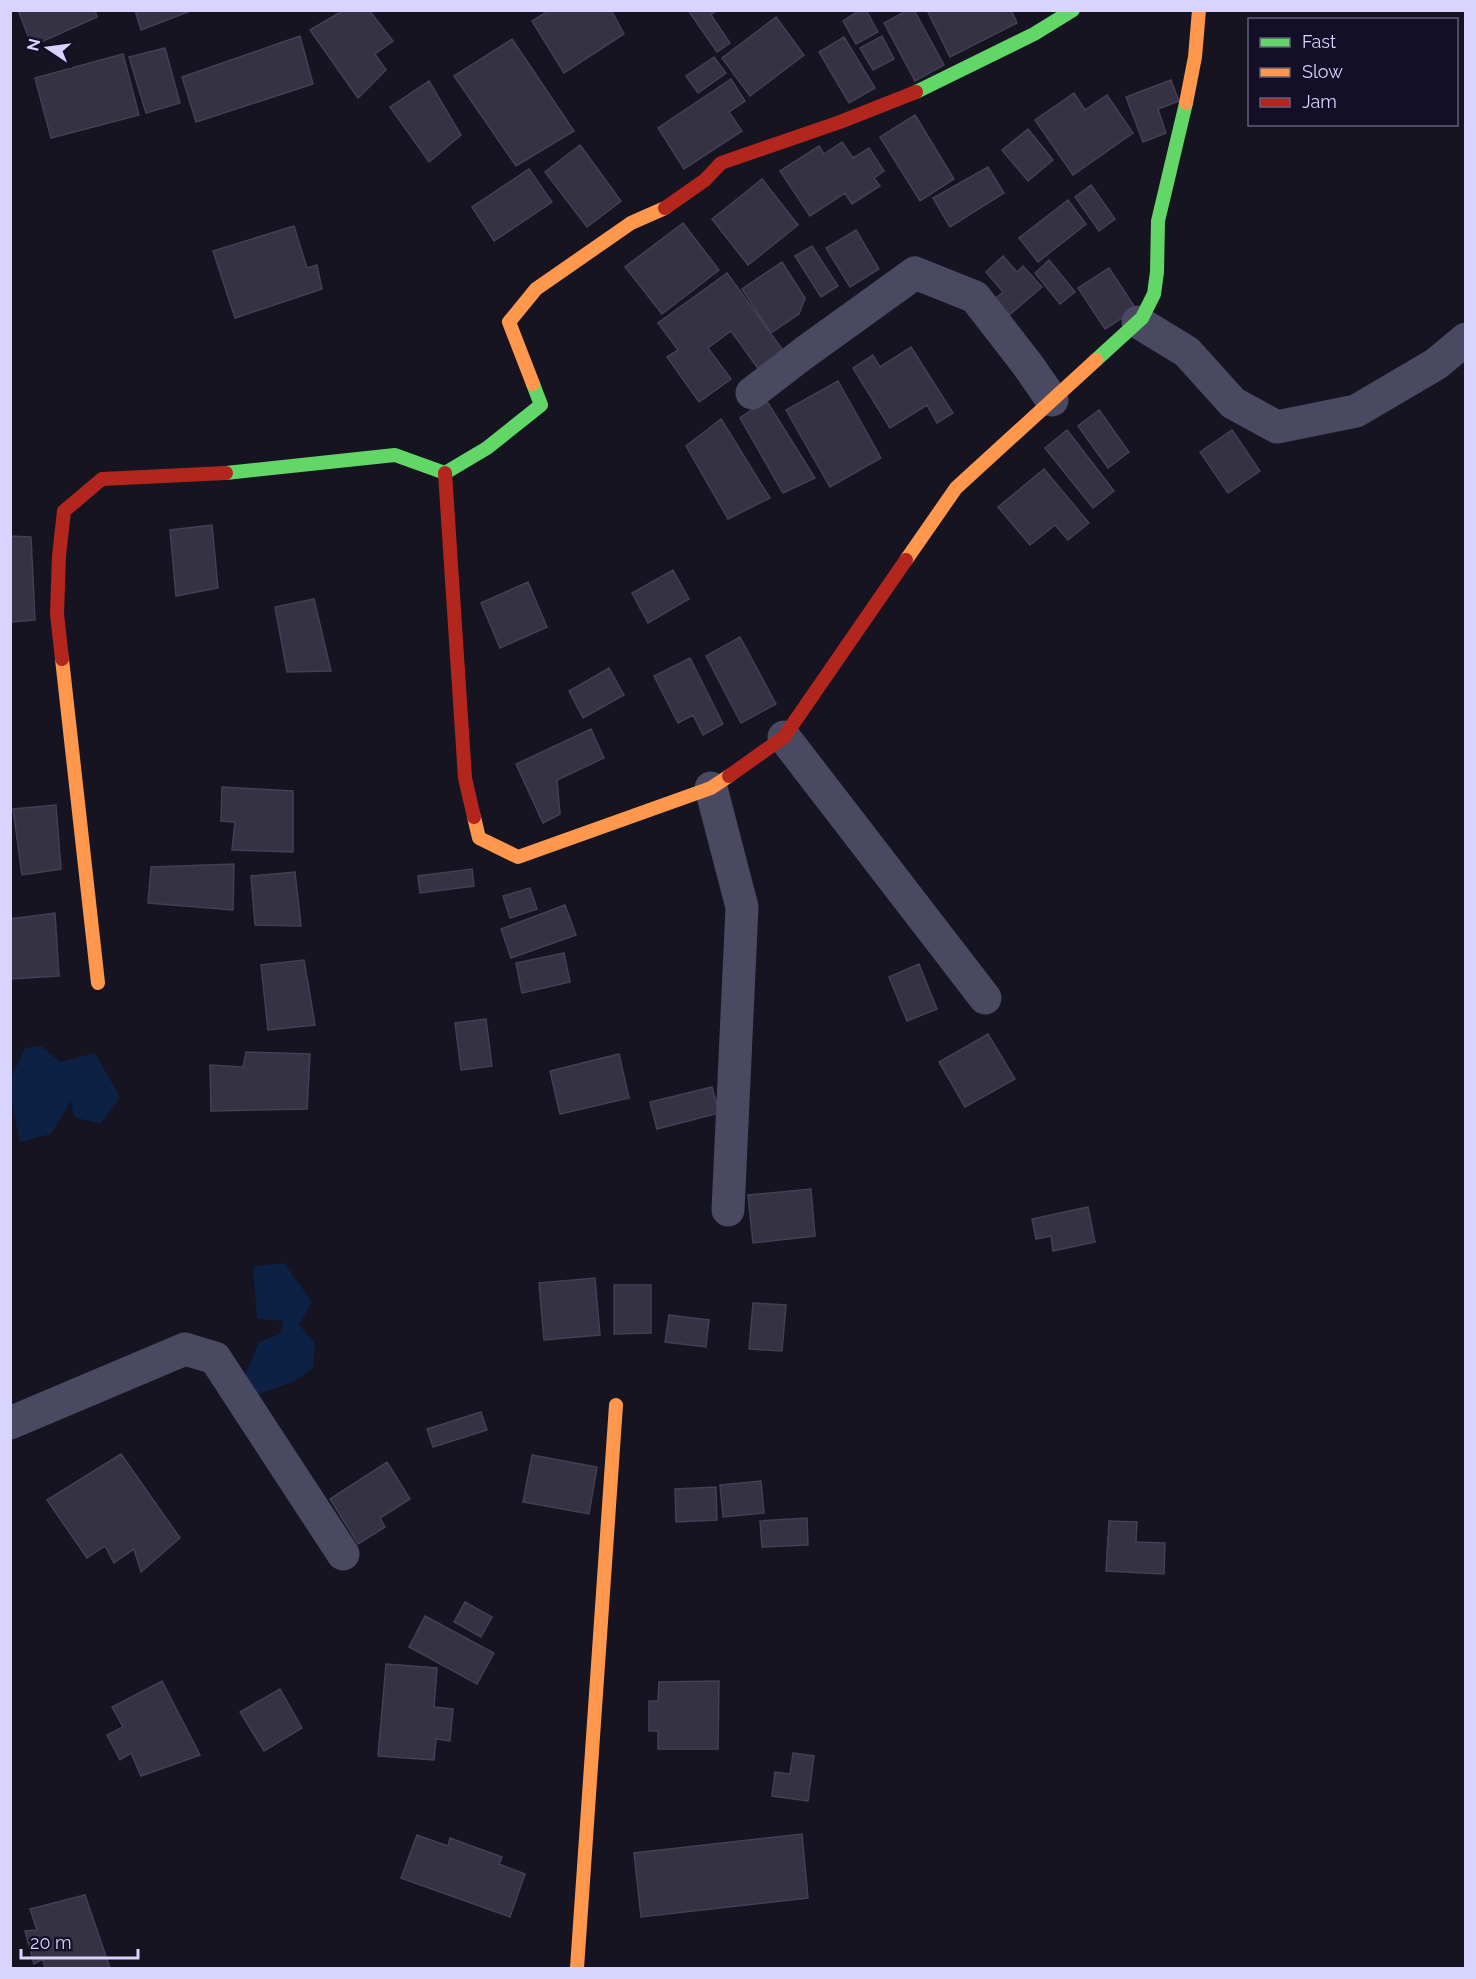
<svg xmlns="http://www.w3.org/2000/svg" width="1476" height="1979" viewBox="0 0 1476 1979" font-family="Raleway,sans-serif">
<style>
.water{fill:#0d2144}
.building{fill:#343243;stroke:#433f54;stroke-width:1.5}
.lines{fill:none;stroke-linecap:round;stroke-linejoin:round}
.street{stroke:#4a4962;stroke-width:33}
.fast{stroke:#63d668;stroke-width:14}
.slow{stroke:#ff974d;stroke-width:14}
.jam{stroke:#b3261e;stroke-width:14}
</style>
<rect width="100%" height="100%" fill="#161421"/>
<path class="water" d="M41,1046l19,16 35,-9 25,44 -20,27 -26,-7 -3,-16 -20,33 -31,8 -9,-42v-22l14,-30z
M284,1263l28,39 -13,23 16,18 -2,25 -20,14 -37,13 -16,-7 19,-46 21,-8 3,-13 -26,-2 -4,-52z"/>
<path class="building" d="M18,10h77l2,7 -65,29z
M135,10h58l-52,20z
M344,10h25l24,31 -18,13 11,16 -28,28 -48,-68z
M550,10h61l13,24 -60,39 -32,-52z
M688,10h29l-6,5 19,28 -13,9z
M860,10h6l12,22 -22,12 -13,-23z
M908,10h6l30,55 -29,16 -31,-58z
M927,10h84l6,13 -67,34z
M776,17l28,38 -54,41 -28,-38z
M300,36l13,48 -117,38 -14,-45z
M882,36l12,23 -21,11 -13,-22z
M844,37l31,51 -26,15 -30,-51z
M512,39l62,92 -58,35 -62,-90z
M165,48l15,55 -34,10 -17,-56z
M123,54l16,61 -88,23 -16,-60z
M714,57l12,16 -28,20 -12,-17z
M731,79l14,22 -16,11 13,19 -58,38 -26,-41z
M1171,80l8,21 -21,8 8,24 -23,9 -17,-45z
M429,81l32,54 -32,27 -39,-55z
M1074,93l11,17 22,-15 26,38 -60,42 -38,-55z
M915,115l39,64 -34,22 -40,-64z
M1028,129l25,31 -25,21 -26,-31z
M842,142l11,16 16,-10 15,23 -10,7 6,8 -28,18 -7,-11 -35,23 -30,-45 39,-25 5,8z
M580,145l41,56 -34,26 -42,-55z
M988,167l16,26 -54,34 -17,-29z
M529,169l23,33 -58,39 -22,-34z
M762,179l36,46 -50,40 -36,-46z
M1091,185l24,34 -16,12 -24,-34z
M1068,200l18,24 -48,38 -19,-24z
M683,223l36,47 -57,44 -37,-47z
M294,226l13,42 10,-3 5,24 -87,29 -22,-67z
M856,230l23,39 -29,18 -24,-39z
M812,246l26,40 -17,11 -26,-41z
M1003,256l14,16 6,-6 19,21 -35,30 -15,-16 11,-9 -17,-20z
M1049,260l26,32 -15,12 -25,-31z
M782,262l23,36 -6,16 -28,19 -29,-44z
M1109,268l27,41 -31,20 -27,-41z
M727,273l60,83 -25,18 -31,-43 -23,17 23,31 -32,23 -32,-45 11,-7 -20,-27z
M911,347l42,66 -16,10 -10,-18 -37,23 -37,-60 20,-13 7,12z
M838,381l43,77 -51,29 -44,-77z
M766,400l49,78 -32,15 -43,-75z
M1099,410l30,42 -21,16 -30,-42z
M721,419l49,79 -42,21 -42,-73z
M1067,430l47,61 -21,17 -48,-60z
M1232,430l28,41 -32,22 -28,-41z
M1044,469l45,54 -21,17 -13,-15 -25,20 -32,-38z
M212,525l6,63 -42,8 -6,-66z
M10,536l21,1 4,83 -25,2z
M673,570l16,29 -41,24 -16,-30z
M528,582l19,45 -47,21 -19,-45z
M314,599l17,72 -44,1 -12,-65z
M740,637l36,67 -35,19 -35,-67z
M690,658l33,66 -20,11 -10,-20 -15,8 -24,-47z
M609,668l15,27 -41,23 -14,-27z
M591,729l13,29 -47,22 3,34 -17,9 -27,-59z
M222,787l71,4v61l-61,-2 3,-28 -14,-1z
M56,805l5,64 -39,6 -9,-66z
M234,864l-1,46 -85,-7 3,-36z
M472,869l2,17 -54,7 -2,-17z
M295,872l6,54 -46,-1 -4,-49z
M530,888l7,21 -27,9 -7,-22z
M565,905l11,30 -65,23 -10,-29z
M55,913l4,63 -49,3v-60z
M564,953l6,29 -48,11 -6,-30z
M304,960l11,65 -47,5 -7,-65z
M919,964l18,45 -30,12 -18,-44z
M486,1019l6,47 -31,4 -6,-47z
M988,1034l27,45 -50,28 -26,-45z
M246,1052l64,2 -3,55 -96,2 -1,-46 33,2z
M619,1054l10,44 -69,16 -10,-43z
M712,1087l7,26 -62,16 -7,-27z
M811,1189l4,47 -62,7 -5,-48z
M1088,1207l7,35 -42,9 -2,-15 -15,3 -4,-20z
M595,1278l5,57 -56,5 -5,-57z
M614,1285h37v48l-37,1z
M753,1303l33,2 -4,46 -33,-2z
M669,1315l40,5 -3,27 -41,-5z
M481,1412l6,18 -54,17 -6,-18z
M121,1454l59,84 -39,34 -7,-23 -20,14 -9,-17 -18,12 -40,-58z
M532,1455l65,12 -8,47 -66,-12z
M387,1462l23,37 -30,19 5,9 -27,17 -28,-45z
M761,1481l3,32 -41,4 -3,-32z
M716,1487l1,33 -41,2 -1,-33z
M807,1518l1,27 -46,2 -2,-26z
M1109,1521l28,1 -1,20 29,1 -1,31 -58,-3z
M465,1602l27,15 -11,20 -27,-15z
M425,1616l69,37 -17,31 -68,-37z
M386,1664l51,4 -3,39 19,2 -3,32 -14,-2 -2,21 -56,-4z
M162,1681l38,74 -59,21 -10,-23 -11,7 -13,-25 16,-8 -11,-20z
M719,1681l-1,68h-60v-18h-9v-30h9l1,-19z
M280,1689l22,39 -38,23 -24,-39z
M793,1753l21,3 -6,45 -36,-5 3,-24 15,2z
M802,1834l6,64 -167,19 -7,-64z
M417,1835l31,11 2,-8 52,19 -3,7 26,10 -15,43 -109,-39z
M85,1895l25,73h-65l-2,-9 -9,5 -9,-33 12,-1 -7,-21z"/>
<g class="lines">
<path class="street" d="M1138,322l49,30 46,51 44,24 79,-16 80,-47 30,-25
M752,393l52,-40 111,-80 60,24 52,67 25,36
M784,737l201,261
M711,788l31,119 -14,303
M10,1423l175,-74 30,9 128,196"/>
<path class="fast" d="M916,92l118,-58 39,-24
M1096,360l46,-42 12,-24 3,-22 1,-51 28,-118
M226,473l169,-18 50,18 42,-25 54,-43 -8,-21"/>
<path class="slow" d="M1186,103l9,-46 4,-47
M533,384l-24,-62 27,-33 95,-66 34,-15
M906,560l50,-72 140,-128
M62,659l36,324
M474,817l5,21 39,19 193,-69 18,-12
M577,1968l39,-563"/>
<path class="jam" d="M665,208l40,-28 16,-17 119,-41 76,-30
M445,473l20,305 9,39
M62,659l-5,-45 2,-58 5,-45 38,-32 124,-6
M729,776l55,-39 122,-177"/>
</g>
<rect width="1476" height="1979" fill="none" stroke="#d9d4ff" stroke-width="24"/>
<rect x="1248" y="18" width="210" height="108" fill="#130f26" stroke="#625e7d" stroke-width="1.5"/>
<rect x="1260" y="38" width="30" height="9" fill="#63d668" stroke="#625e7d" stroke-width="1.5"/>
<text x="1302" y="48" font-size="18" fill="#d9d4ff">Fast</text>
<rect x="1260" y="68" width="30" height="9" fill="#ff974d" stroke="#625e7d" stroke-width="1.5"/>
<text x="1302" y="78" font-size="18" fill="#d9d4ff">Slow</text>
<rect x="1260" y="98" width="30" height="9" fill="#b3261e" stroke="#625e7d" stroke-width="1.5"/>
<text x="1302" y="108" font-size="18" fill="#d9d4ff">Jam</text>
<g transform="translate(48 48) rotate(283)" stroke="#130f26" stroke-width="4.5" paint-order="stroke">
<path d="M0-4.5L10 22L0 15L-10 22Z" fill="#d9d4ff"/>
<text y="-9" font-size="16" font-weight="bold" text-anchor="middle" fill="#d9d4ff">N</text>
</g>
<path d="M21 1949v9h117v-9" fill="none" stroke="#d9d4ff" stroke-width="3"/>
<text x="30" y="1949" font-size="18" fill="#d9d4ff" stroke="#130f26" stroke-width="4.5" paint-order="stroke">20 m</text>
</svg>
